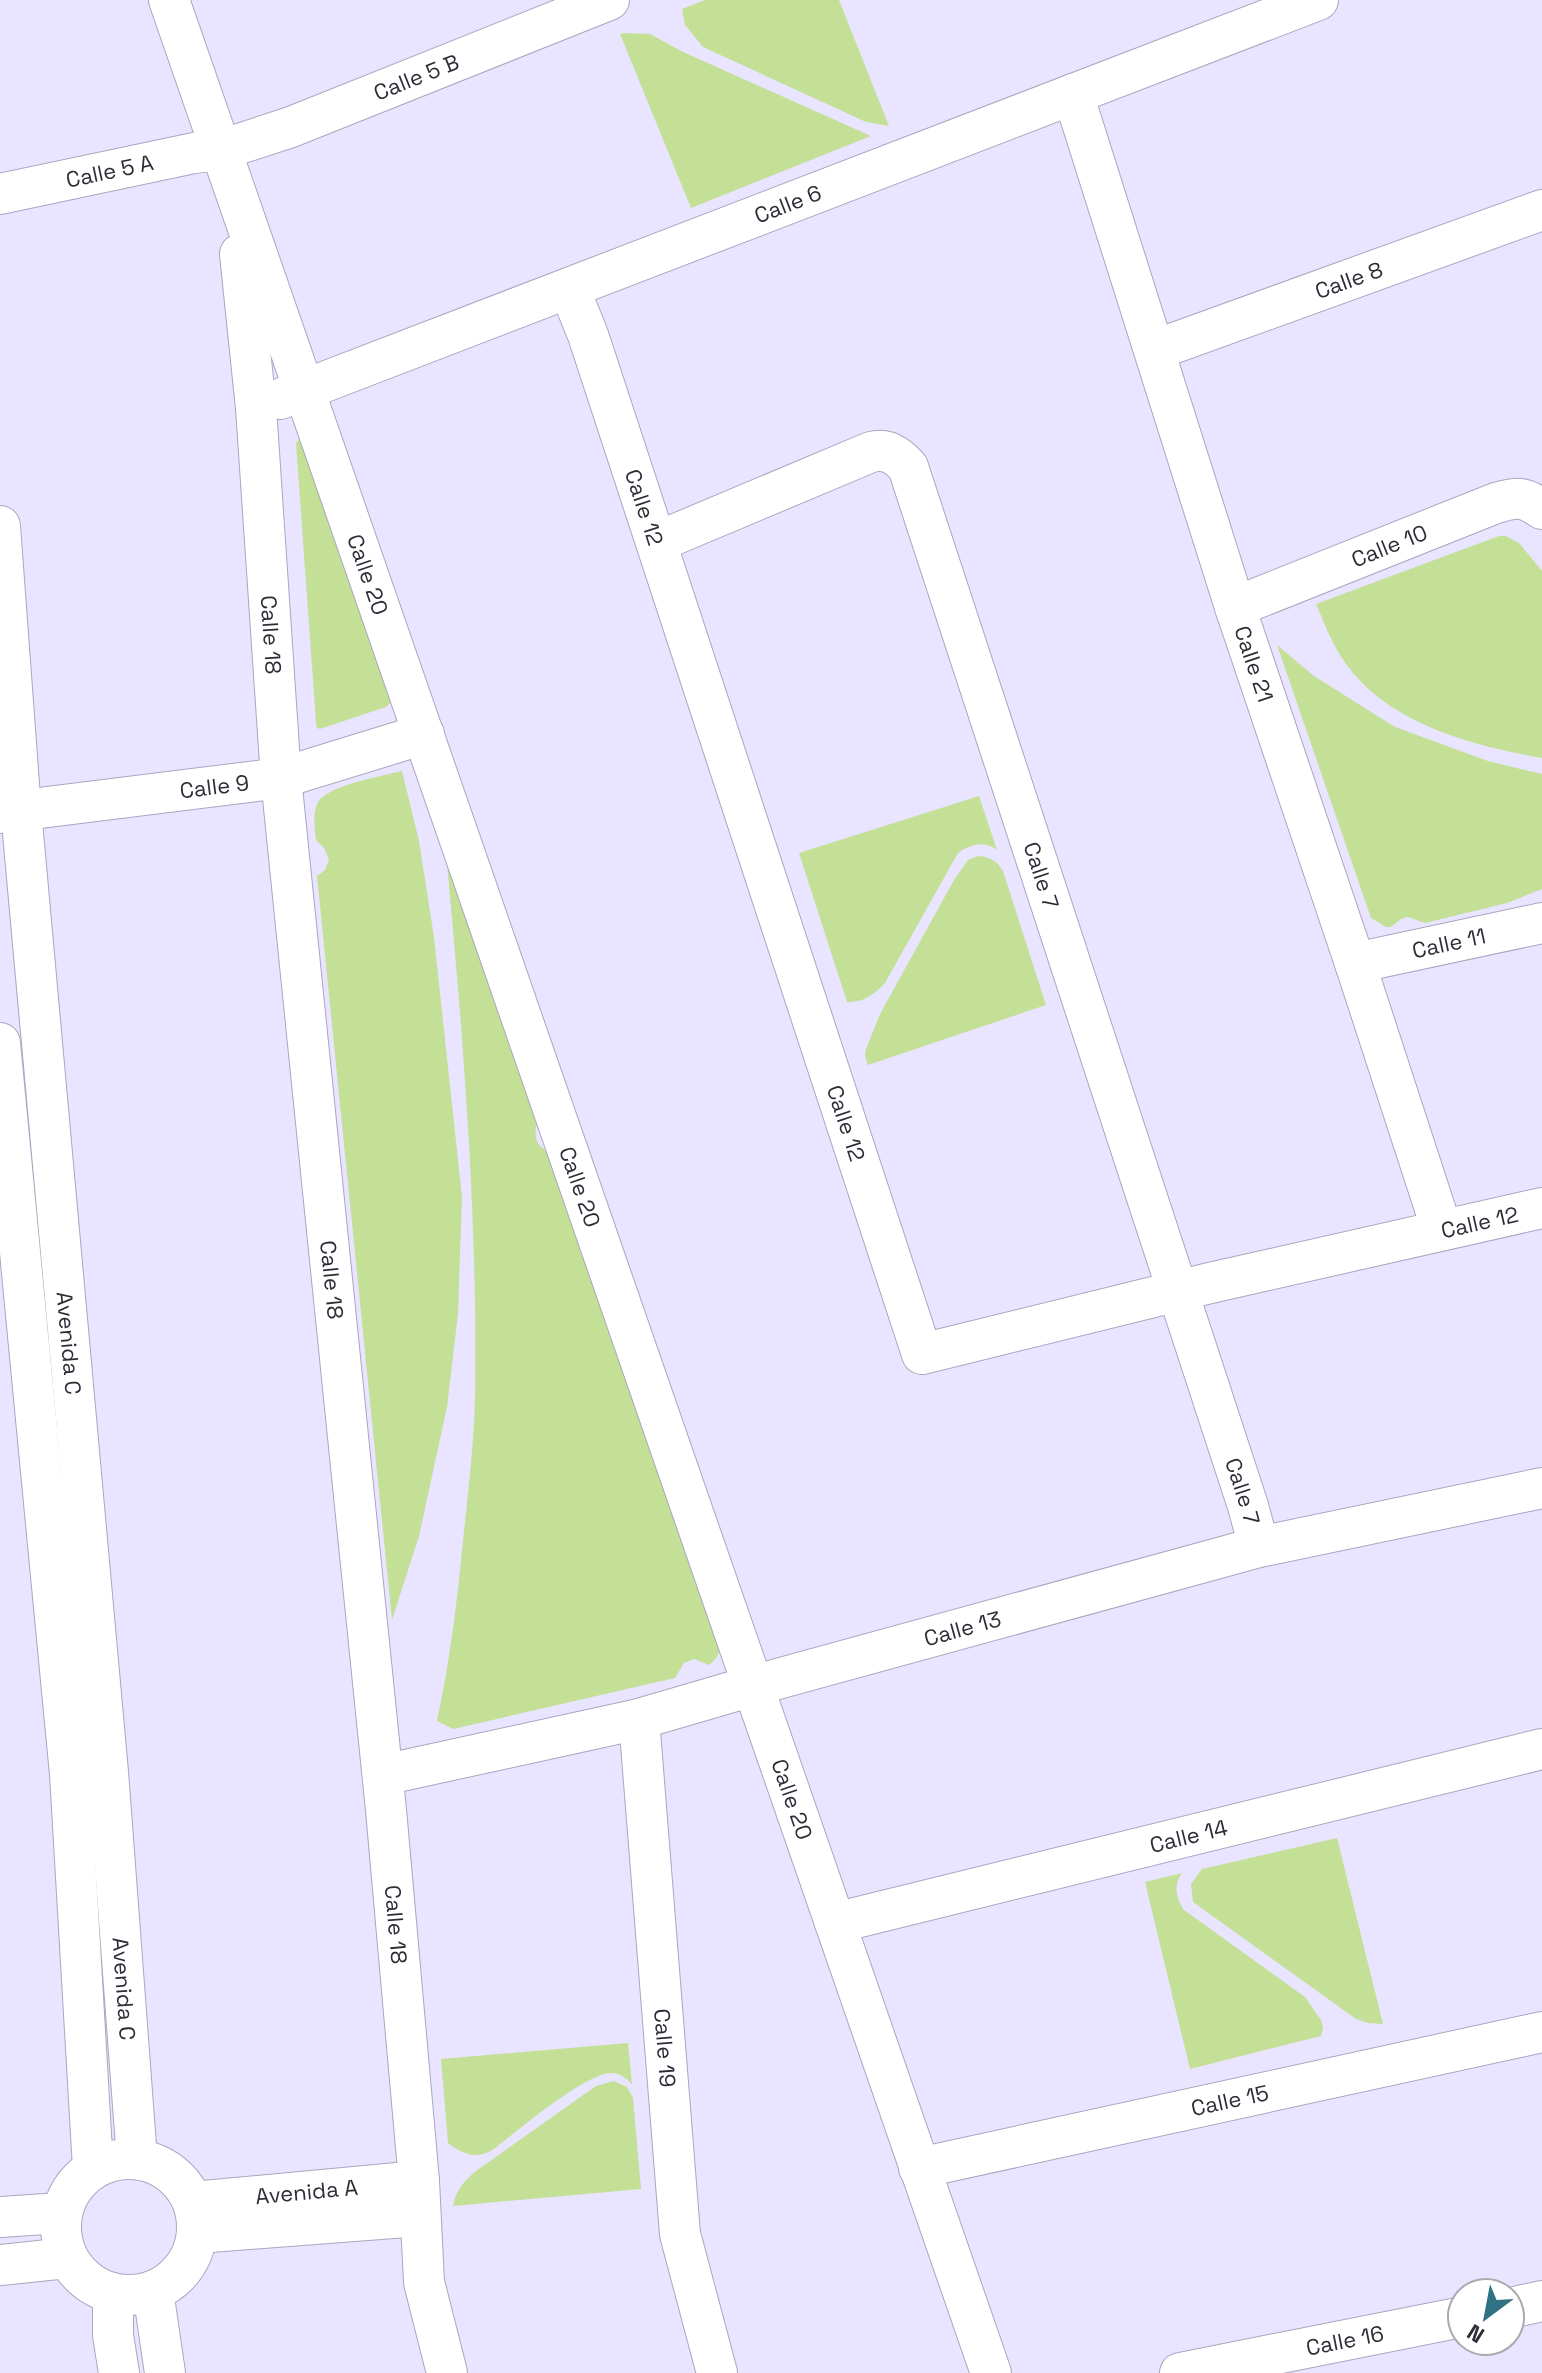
<svg xmlns="http://www.w3.org/2000/svg" width="1542" height="2373" viewBox="0 0 1542 2373" font-family="'Space Grotesk',sans-serif">
<style>
.green{fill:#c3e096}
.lines{fill:none;stroke-linecap:round;stroke-linejoin:round}
.minor-casing{stroke:#aba6bf;stroke-width:42}
.minor{stroke:#fff;stroke-width:40}
.labels{text-anchor:middle;dominant-baseline:central;stroke-width:6;stroke-linejoin:round;paint-order:stroke}
.street-label{font-size:22px;fill:#2e2d37;stroke:#fff}
</style>
<rect width="100%" height="100%" fill="#e9e4ff"/>
<path class="green" d="M705,0h134l50,126 -23,-4 -163,-75 -18,-22 -3,-16z
M625,33l25,1 33,18 188,84 -180,72 -71,-174z
M300,438l91,260v4l-5,5 -66,22 -3,-1 -1,-6 -20,-279z
M1499,536h7l13,7 23,28v187c-69,-12 -153,-34 -196,-94 -13,-18 -21,-39 -30,-60z
M1277,645l37,31 81,51 93,34 54,13v115l-35,14 -82,20 -17,-6 -7,2 -10,8h-5l-15,-9z
M402,771l17,70 15,96 28,260 -4,117 -11,93 -28,129 -27,84 -75,-744 8,-6 4,-11 -5,-11 -8,-8c-1,-11 -4,-27 2,-38 11,-17 64,-26 84,-31z
M979,796l18,54c-12,-10 -27,-6 -39,3l-73,130c-12,12 -20,19 -38,19l-48,-149z
M443,821l96,295c-6,21 -6,29 15,39l165,496 -2,6 -8,8 -15,-6 -10,4 -9,15 -222,51 -16,-8c13,-60 20,-119 26,-180 5,-48 11,-97 12,-145 3,-192 -14,-384 -32,-575z
M978,856c12,1 19,5 25,15l43,134 -178,60 -3,-9 1,-7 14,-35 74,-134 14,-20z
M1337,1838l46,186 -15,-1 -12,-4 -163,-117 -2,-18 11,-15z
M1182,1873c-9,12 -6,25 2,37l121,87 16,23 2,8 -2,8 -131,33 -45,-187z
M628,2043l4,42c-5,-7 -12,-12 -21,-12 -26,0 -96,60 -120,78 -16,8 -29,3 -43,-8l-7,-84z
M614,2081l13,6 6,11 8,91 -188,17c3,-16 11,-25 23,-35l120,-85z"/>
<g class="lines">
<g class="minor-casing">
<g id="minor">
<path id="s1" d="M169,0l822,2373"/>
<path id="s2" d="M1073,94l162,513 120,356 87,267"/>
<path id="s3" d="M0,194l194,-41 27,-3 70,-23 318,-127"/>
<path id="s4" d="M240,254l16,154 25,370 105,1032 33,371 5,101 23,91"/>
<path id="s5" d="M569,288l19,47 334,1019 288,-71 332,-75"/>
<path id="s6" d="M1155,350l387,-140"/>
<path id="s7" d="M280,399l1038,-399"/>
<path id="s8" d="M0,526l21,285 87,961 29,387"/>
<path id="s9" d="M657,542l214,-90c16,-4 26,3 37,15l340,1039 11,41"/>
<path id="s10" d="M1235,607l261,-104c21,-6 27,-7 46,6"/>
<path id="s11" d="M0,813l281,-35 143,-44"/>
<path id="s12" d="M1355,963l187,-40"/>
<path d="M0,1043l70,731 23,394"/>
<path id="s13" d="M639,1719l41,515 37,139"/>
<path id="s14" d="M383,1775l256,-56 113,-33 507,-139 283,-59"/>
<path id="s15" d="M835,1923l707,-174"/>
<circle cx="129" cy="2227" r="68"/>
<path id="s16" d="M919,2168l623,-136"/>
<path id="s17" d="M193,2202l226,-21"/>
<path d="M0,2217l61,-4"/>
<path d="M197,2233l222,-17"/>
<path d="M0,2265l67,-7"/>
<path d="M153,2291l12,82"/>
<path d="M113,2293v42l6,38"/>
<path d="M1510,2308l32,-7"/>
<path id="s18" d="M1180,2373l282,-56"/>
</g>
</g>
<use href="#minor" class="minor"/>
</g>
<g class="labels">
<g class="street-label">
<text stroke="none"><textPath href="#s3" startOffset="434">Calle 5 B</textPath></text>
<text stroke="none"><textPath href="#s3" startOffset="112">Calle 5 A</textPath></text>
<text stroke="none"><textPath href="#s7" startOffset="544">Calle 6</textPath></text>
<text stroke="none"><textPath href="#s6" startOffset="206">Calle 8</textPath></text>
<text stroke="none"><textPath href="#s5" startOffset="232">Calle 12</textPath></text>
<text stroke="none"><textPath href="#s10" startOffset="166">Calle 10</textPath></text>
<text stroke="none"><textPath href="#s1" startOffset="608">Calle 20</textPath></text>
<text stroke="none"><textPath href="#s4" startOffset="382">Calle 18</textPath></text>
<text stroke="none"><textPath href="#s2" startOffset="598">Calle 21</textPath></text>
<text stroke="none"><textPath href="#s11" startOffset="216">Calle 9</textPath></text>
<text stroke="none"><textPath href="#s9" startOffset="704">Calle 7</textPath></text>
<text stroke="none"><textPath href="#s12" startOffset="96">Calle 11</textPath></text>
<text stroke="none"><textPath href="#s5" startOffset="880">Calle 12</textPath></text>
<text stroke="none"><textPath href="#s1" startOffset="1256">Calle 20</textPath></text>
<text stroke="none"><textPath href="#s5" startOffset="1696">Calle 12</textPath></text>
<text stroke="none"><textPath href="#s4" startOffset="1030">Calle 18</textPath></text>
<text stroke="none"><textPath href="#s8" startOffset="820">Avenida C</textPath></text>
<text stroke="none"><textPath href="#s9" startOffset="1352">Calle 7</textPath></text>
<text stroke="none"><textPath href="#s14" startOffset="598">Calle 13</textPath></text>
<text stroke="none"><textPath href="#s1" startOffset="1904">Calle 20</textPath></text>
<text stroke="none"><textPath href="#s15" startOffset="364">Calle 14</textPath></text>
<text stroke="none"><textPath href="#s4" startOffset="1678">Calle 18</textPath></text>
<text stroke="none"><textPath href="#s8" startOffset="1468">Avenida C</textPath></text>
<text stroke="none"><textPath href="#s13" startOffset="330">Calle 19</textPath></text>
<text stroke="none"><textPath href="#s16" startOffset="318">Calle 15</textPath></text>
<text stroke="none"><textPath href="#s17" startOffset="114">Avenida A</textPath></text>
<text stroke="none"><textPath href="#s18" startOffset="168">Calle 16</textPath></text>
</g>
</g>
<g transform="translate(1486 2317) rotate(212)"><circle r="38" fill="#ffffff" stroke="#ababaf" stroke-width="2"/>
<path d="M0-6L14 30L0 20L-14 30Z" fill="#2f7283"/>
<text y="-12" font-size="22" font-weight="bold" text-anchor="middle" fill="#2e2d37">N</text>
</g>
</svg>
